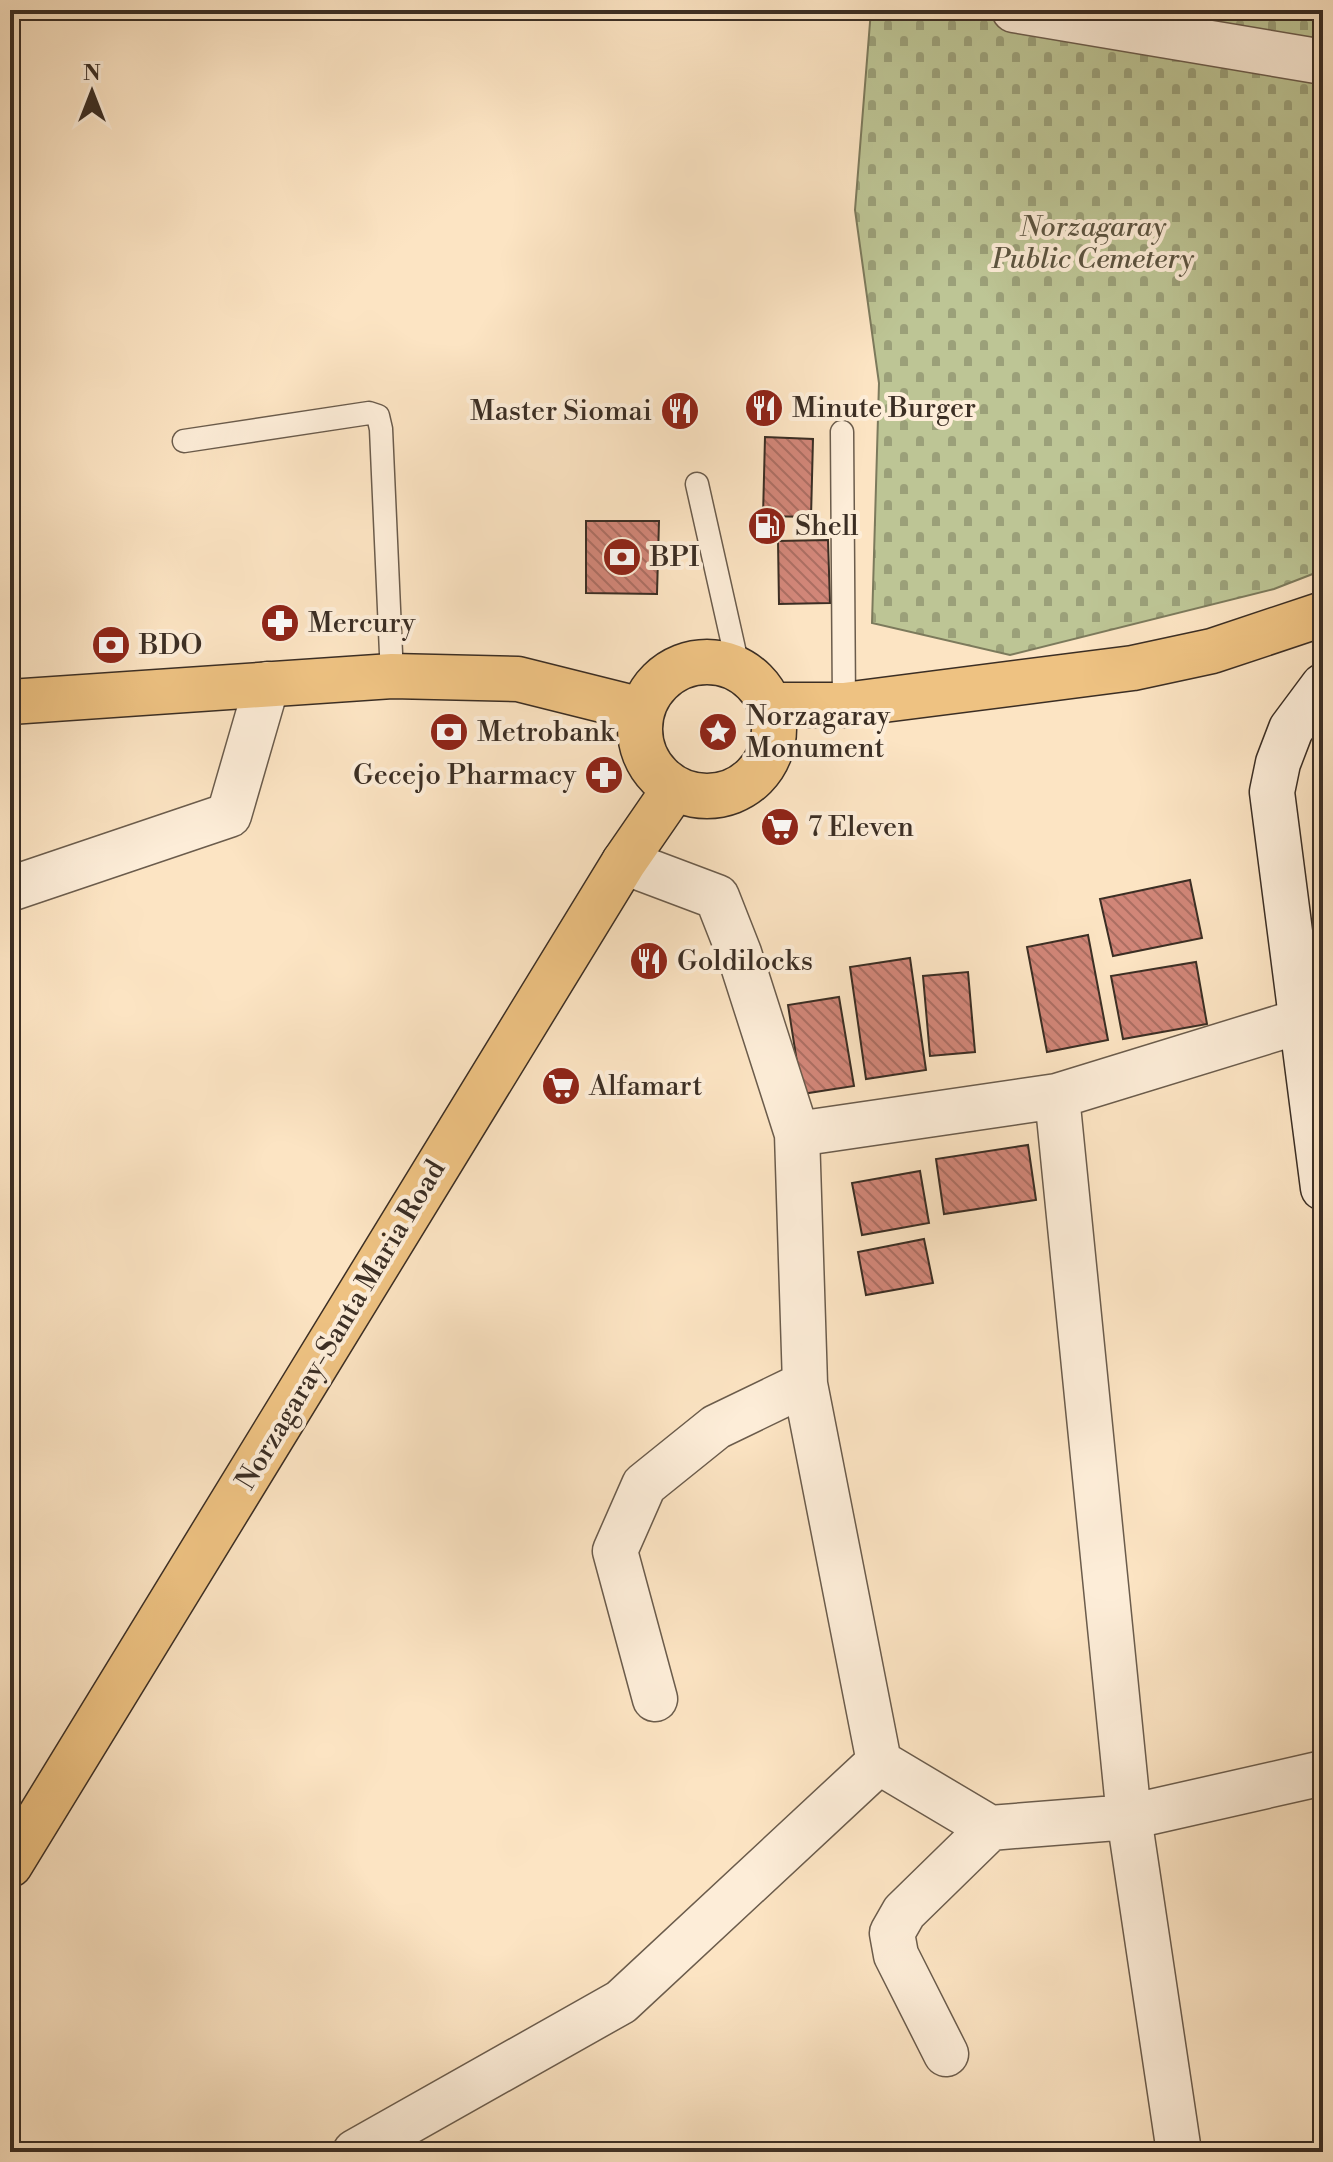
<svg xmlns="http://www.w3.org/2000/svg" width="1333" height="2162" viewBox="0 0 1333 2162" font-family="'Libre Bodoni',serif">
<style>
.cemetery{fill:url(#cemetery-stones);stroke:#7c7a5c;stroke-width:2}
.building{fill:url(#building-back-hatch);stroke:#3b2e24;stroke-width:2}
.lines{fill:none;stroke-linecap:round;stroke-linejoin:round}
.lane-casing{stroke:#6b5c4c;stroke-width:25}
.street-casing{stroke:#6b5c4c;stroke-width:47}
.secondary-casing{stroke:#3b2e24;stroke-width:47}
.primary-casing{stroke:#3b2e24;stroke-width:47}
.lane{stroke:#fdedd8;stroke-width:22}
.street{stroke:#fdedd8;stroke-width:44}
.secondary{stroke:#fdedd8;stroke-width:44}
.primary{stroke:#eec282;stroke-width:44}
.labels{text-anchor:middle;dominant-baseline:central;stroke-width:8;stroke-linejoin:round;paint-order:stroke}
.park-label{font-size:28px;font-style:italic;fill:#5c5440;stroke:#fdedd8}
.poi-label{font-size:28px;fill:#3b2e24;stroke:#fdedd8;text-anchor:start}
.street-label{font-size:28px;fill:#3b2e24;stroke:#fdedd8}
</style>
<defs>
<pattern id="cemetery-stones" width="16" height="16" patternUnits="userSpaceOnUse" patternTransform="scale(2)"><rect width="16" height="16" fill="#bdc595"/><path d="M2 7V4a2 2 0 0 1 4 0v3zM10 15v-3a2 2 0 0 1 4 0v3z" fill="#9ba079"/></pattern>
<pattern id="building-back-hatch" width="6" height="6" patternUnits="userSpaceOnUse" patternTransform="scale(2)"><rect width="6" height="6" fill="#d18678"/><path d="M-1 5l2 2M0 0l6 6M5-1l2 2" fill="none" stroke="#ab6e62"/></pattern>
</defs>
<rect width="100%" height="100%" fill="#fce4c3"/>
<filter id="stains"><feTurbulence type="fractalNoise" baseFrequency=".0025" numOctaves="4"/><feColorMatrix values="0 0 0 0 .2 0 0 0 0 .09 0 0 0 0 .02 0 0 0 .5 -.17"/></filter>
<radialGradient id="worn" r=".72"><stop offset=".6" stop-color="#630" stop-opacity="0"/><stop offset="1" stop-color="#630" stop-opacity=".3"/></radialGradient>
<path class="cemetery" d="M871,10h395l57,8v552l-49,19 -264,66 -138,-32 7,-240 -24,-173z"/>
<path class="building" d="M765,437l48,2 -2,78 -48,-1z
M586,521h73l-2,73 -71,-1z
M828,540l2,63 -51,1 -1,-63z
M1190,880l12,58 -89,18 -13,-57z
M1088,935l20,105 -61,12 -20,-105z
M910,958l16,112 -60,9 -16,-112z
M1196,962l11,62 -84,15 -12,-63z
M968,972l7,80 -45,4 -7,-80z
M839,997l15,89 -52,8 -14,-89z
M1028,1145l8,55 -92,14 -8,-55z
M920,1171l9,52 -67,12 -10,-52z
M924,1239l9,44 -67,12 -8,-43z"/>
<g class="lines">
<g class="lane-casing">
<path id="lane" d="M842,432l2,273
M184,441l185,-28 9,3 3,13 11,247
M697,484l42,187"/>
</g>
<g class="street-casing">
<path id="street" d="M1014,10l309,52
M624,862l93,35 22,56 58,181 8,250 74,378 111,66 139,-11 194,-44
M10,889l219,-74 38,-131
M1057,1096l72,721 50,335
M797,1134l260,-38 244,-75
M655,1699l-40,-148 29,-66 72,-58 89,-43
M946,2054l-50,-99 -4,-22 12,-21 86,-84
M355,2152l266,-150 258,-240"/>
</g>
<g class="secondary-casing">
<path id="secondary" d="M1323,686l-32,43 -13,34 -6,29 51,396"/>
</g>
<g class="primary-casing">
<path id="primary" d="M640 729a67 67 0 1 1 134 0a67 67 0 1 1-134 0Z
M10,702l382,-26 126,3 124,31
M769,705h75l289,-37 79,-17 111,-37
M10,1865l614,-1003 51,-74"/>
</g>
<use href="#lane" class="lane"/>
<use href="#street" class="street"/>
<use href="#secondary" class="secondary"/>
<use href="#primary" class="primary"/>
</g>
<defs>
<g id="restaurant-disc" transform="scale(2)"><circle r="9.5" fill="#8f2418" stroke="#fdedd8"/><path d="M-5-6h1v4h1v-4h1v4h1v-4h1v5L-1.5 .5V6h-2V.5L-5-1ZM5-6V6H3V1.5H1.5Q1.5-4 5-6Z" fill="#fff"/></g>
<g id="fuel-disc" transform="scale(2)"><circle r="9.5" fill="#8f2418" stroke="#fdedd8"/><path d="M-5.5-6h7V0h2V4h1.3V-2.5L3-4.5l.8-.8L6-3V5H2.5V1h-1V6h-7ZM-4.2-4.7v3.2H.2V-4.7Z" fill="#fff"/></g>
<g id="bank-disc" transform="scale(2)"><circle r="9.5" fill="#8f2418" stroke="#fdedd8"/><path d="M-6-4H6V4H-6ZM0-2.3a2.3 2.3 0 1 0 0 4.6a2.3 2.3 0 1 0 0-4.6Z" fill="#fff"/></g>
<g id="pharmacy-disc" transform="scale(2)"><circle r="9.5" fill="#8f2418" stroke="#fdedd8"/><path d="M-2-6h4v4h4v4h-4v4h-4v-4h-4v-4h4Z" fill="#fff"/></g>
<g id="sight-disc" transform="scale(2)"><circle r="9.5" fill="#8f2418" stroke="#fdedd8"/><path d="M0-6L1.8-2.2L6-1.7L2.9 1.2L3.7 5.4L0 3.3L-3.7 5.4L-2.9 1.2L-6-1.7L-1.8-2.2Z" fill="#fff"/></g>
<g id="supermarket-disc" transform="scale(2)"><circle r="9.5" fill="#8f2418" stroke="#fdedd8"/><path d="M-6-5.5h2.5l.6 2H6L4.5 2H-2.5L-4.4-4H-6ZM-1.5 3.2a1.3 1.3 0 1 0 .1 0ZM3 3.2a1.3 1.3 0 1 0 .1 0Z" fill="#fff"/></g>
</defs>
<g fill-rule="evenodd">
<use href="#restaurant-disc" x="764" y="408"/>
<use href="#restaurant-disc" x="680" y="411"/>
<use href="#fuel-disc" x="767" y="526"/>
<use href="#bank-disc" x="622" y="557"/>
<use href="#pharmacy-disc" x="280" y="623"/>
<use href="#bank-disc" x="111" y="645"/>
<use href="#bank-disc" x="449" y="732"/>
<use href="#sight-disc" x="718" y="732"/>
<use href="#pharmacy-disc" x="604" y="775"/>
<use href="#supermarket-disc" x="780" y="827"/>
<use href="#restaurant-disc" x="649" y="961"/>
<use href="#supermarket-disc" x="561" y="1086"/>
</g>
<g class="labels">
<g class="park-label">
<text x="1093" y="227">Norzagaray<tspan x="1093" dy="32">Public Cemetery</tspan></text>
</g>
<g class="poi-label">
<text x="792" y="408">Minute Burger</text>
<text x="652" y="411" text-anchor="end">Master Siomai</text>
<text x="795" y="526">Shell</text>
<text x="650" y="557">BPI</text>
<text x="308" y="623">Mercury</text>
<text x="139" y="645">BDO</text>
<text x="746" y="716">Norzagaray<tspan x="746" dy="32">Monument</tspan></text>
<text x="477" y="732">Metrobank</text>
<text x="576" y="775" text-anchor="end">Gecejo Pharmacy</text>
<text x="808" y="827">7 Eleven</text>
<text x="677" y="961">Goldilocks</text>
<text x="589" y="1086">Alfamart</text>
</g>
<g class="street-label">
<text transform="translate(341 1325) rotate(-59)">Norzagaray-Santa Maria Road</text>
</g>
</g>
<rect width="1333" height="2162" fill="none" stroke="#fce4c3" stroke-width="40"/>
<rect x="12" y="12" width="1309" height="2138" fill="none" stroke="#3b2e24" stroke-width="4"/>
<rect x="20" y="20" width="1293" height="2122" fill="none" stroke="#3b2e24" stroke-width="2"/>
<g transform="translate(92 92)" stroke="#fdedd8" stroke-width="6" paint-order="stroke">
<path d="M0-6L14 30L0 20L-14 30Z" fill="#3b2e24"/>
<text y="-12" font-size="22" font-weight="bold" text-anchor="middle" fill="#3b2e24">N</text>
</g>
<rect width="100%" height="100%" filter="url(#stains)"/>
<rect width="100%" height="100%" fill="url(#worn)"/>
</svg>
